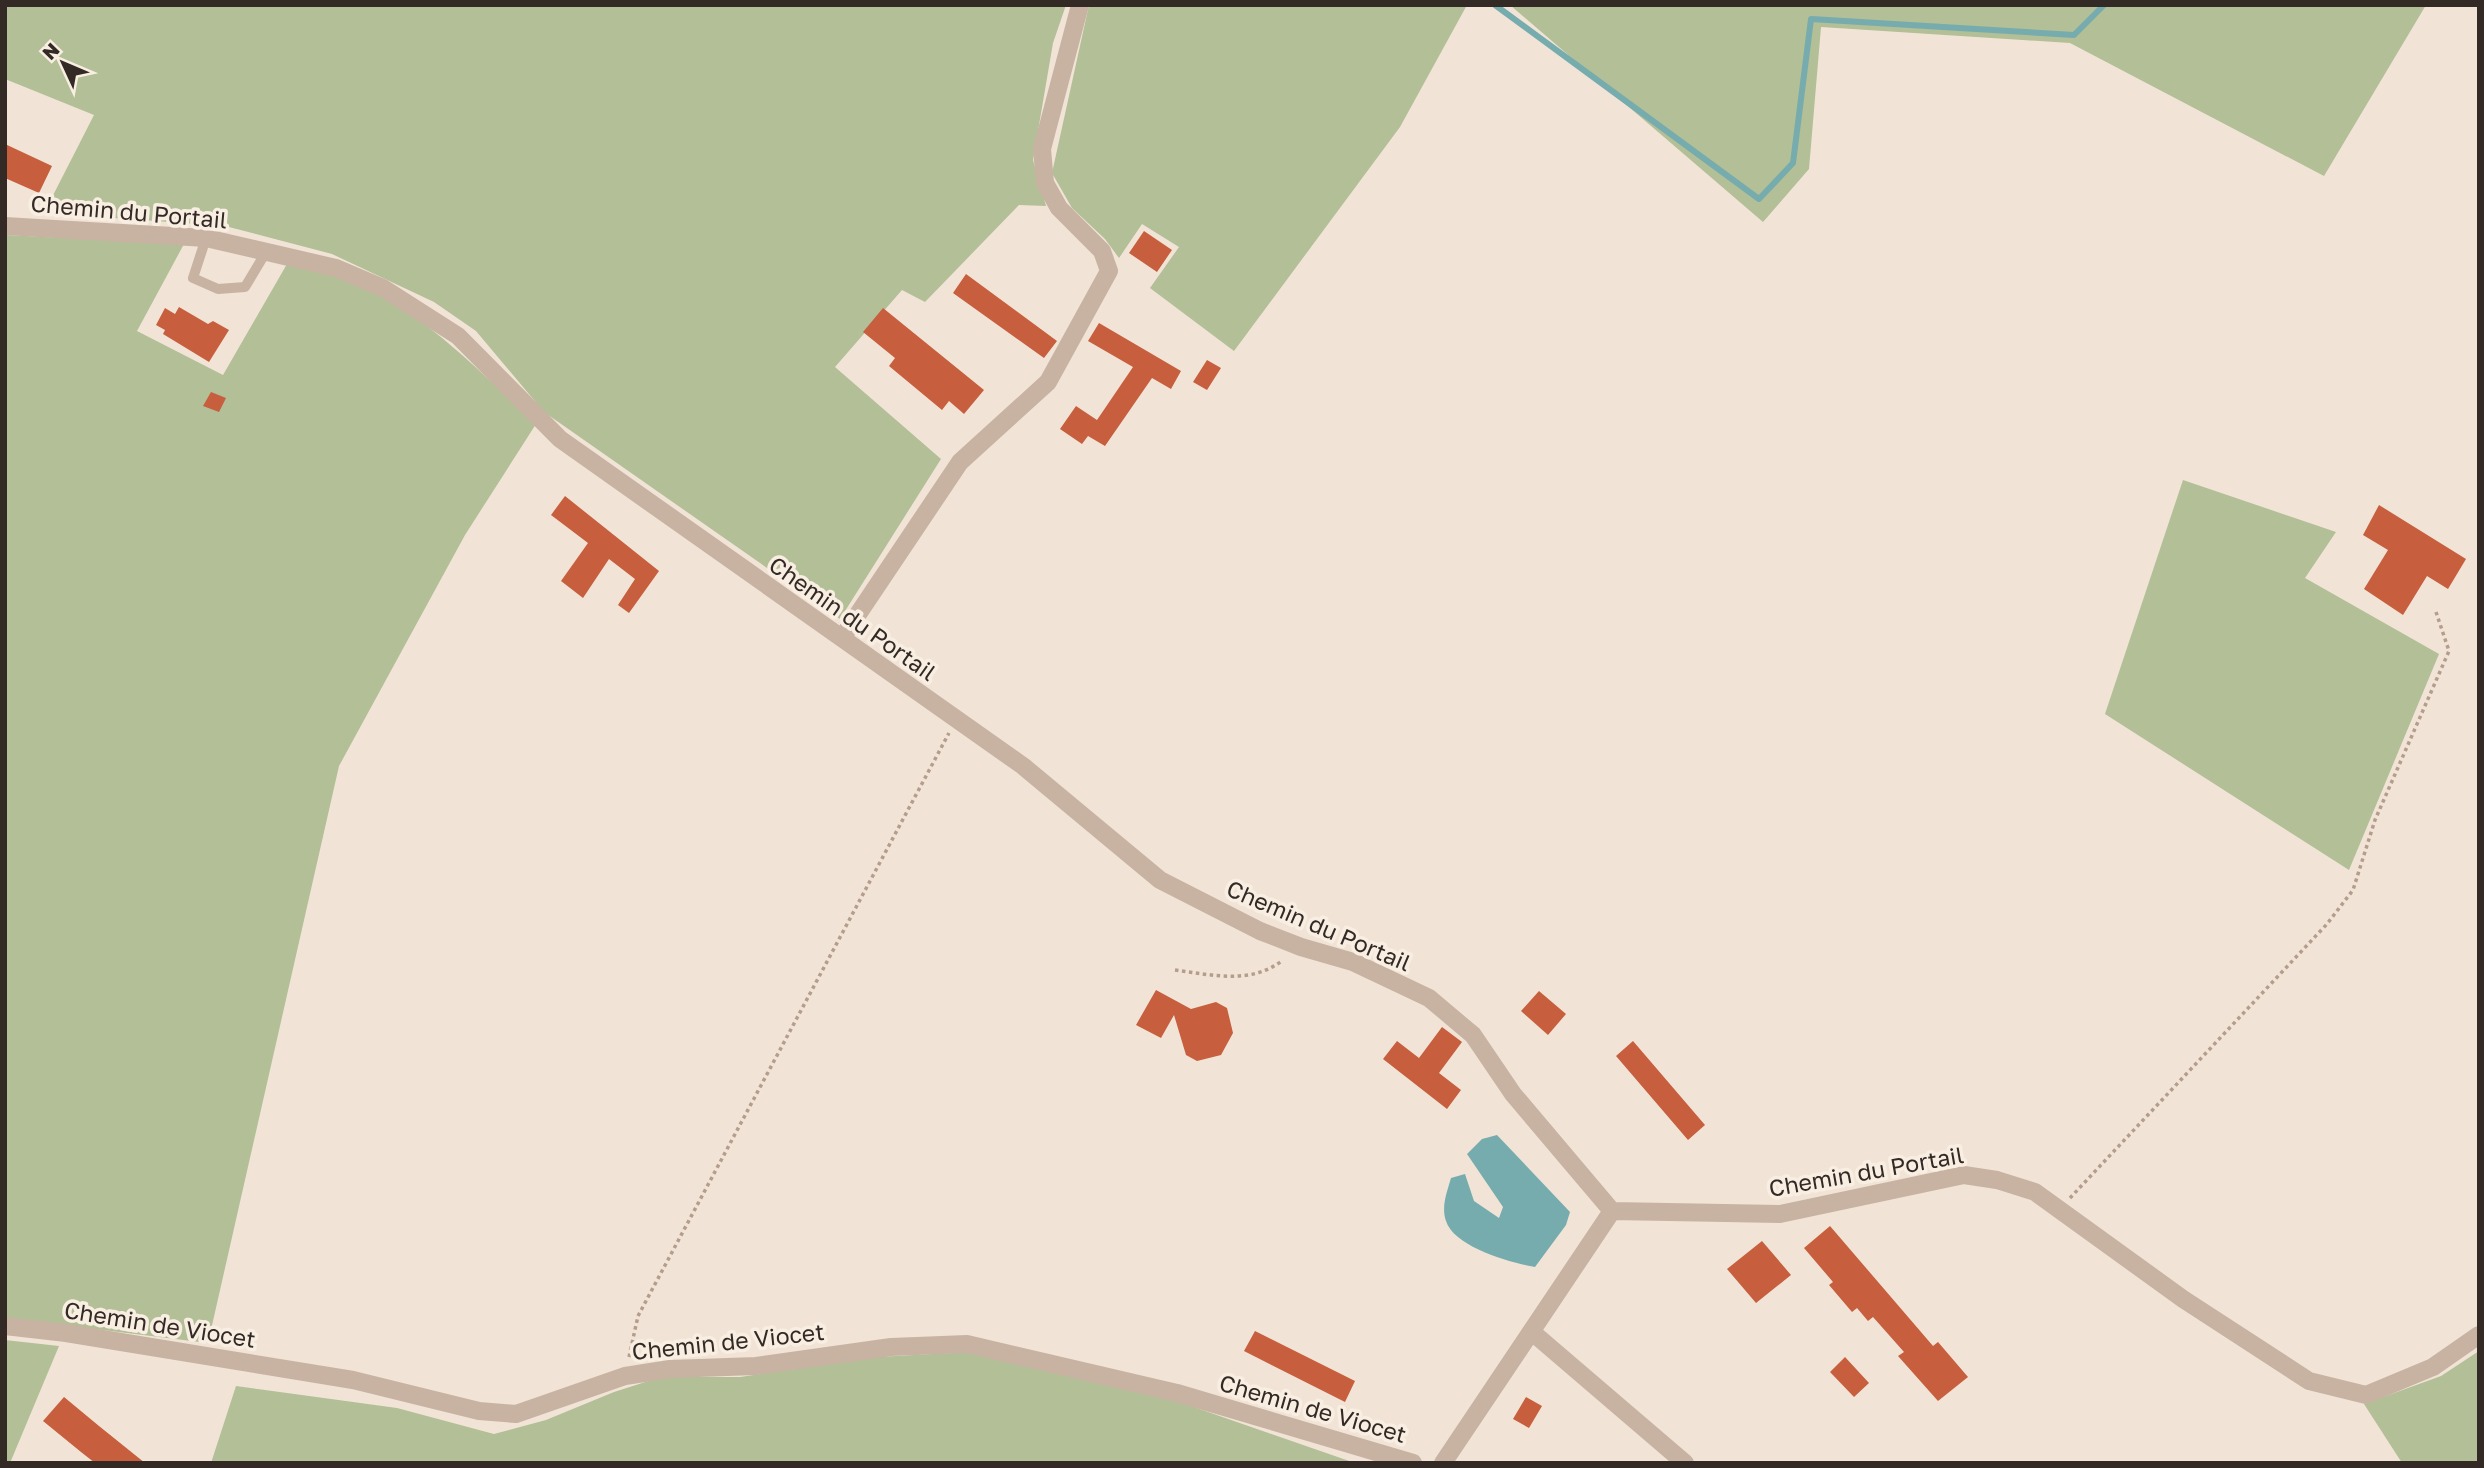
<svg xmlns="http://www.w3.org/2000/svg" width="2484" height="1468" viewBox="0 0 2484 1468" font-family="'Golos Text',sans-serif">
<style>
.green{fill:#b2bf97}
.water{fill:#76acae}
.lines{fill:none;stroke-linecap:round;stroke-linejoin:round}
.stream{stroke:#76acae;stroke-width:6}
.building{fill:#c75e3e}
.path{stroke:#b49d8d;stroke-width:3.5;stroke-dasharray:3.5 3.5;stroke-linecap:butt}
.service{stroke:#c8b3a3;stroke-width:10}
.minor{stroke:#c8b3a3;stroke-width:18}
.labels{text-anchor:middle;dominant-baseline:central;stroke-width:7;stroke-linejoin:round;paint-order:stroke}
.street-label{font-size:23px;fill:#332925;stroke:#f9eee2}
</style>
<rect width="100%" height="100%" fill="#f1e4d6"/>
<path class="green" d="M5,5h1061l-13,38 -20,117 13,46 -27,-1 -94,97 -23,-12 -67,77 106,92 -101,160 -296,-207 -68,-81 -42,-29 -102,-48 -107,-28 -181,-13 50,-98 -89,-36z
M1089,5h378l-67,122 -166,224 -84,-63 29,-41 -37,-23 -23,34 -14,-19 -33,-31 -20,-35z
M1510,5h916l-102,171 -254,-133 -249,-16 -12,142 -46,53z
M5,235l179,9 -47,87 86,44 64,-111c19,5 39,8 58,14 68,24 139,97 191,146l-71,111 -126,231 -131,577 -203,-25z
M2183,480l153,52 -31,46 134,76 -90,216 -244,-156z
M5,1340l54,6 -49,117h-5z
M2479,1351v112h-77l-38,-59 77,-28z
M970,1352l198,46 187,65h-1144l25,-77 161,22 97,26 52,-14 68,-28 47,-15h79l137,-20z"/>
<path class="water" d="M1497,1135l73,77 -4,13 -31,42c-24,-4 -81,-20 -89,-46 -5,-14 1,-29 5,-43l14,-4 9,27 25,17 4,-11 -36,-53 15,-15z"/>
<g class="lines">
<path class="stream" d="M1495,5l264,194 34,-36 18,-144 263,16 30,-30"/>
</g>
<path class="building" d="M5,144l47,22 -13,27 -34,-15z
M1144,231l28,19 -15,22 -28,-19z
M966,274l91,67 -13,17 -91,-65z
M179,307l29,17 5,-3 16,9 -20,32 -46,-28 2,-4 -9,-5 9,-17 10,6z
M883,308l101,82 -20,24 -15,-13 -7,9 -53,-44 6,-8 -32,-26z
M1099,323l82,48 -10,18 -19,-11 -47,68 -17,-10 -6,8 -22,-15 16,-23 21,14 36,-53 -45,-26z
M1207,360l14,8 -14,22 -14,-8z
M211,392l15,6 -7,14 -16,-6z
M565,496l94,75 -30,42 -11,-8 17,-26 -26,-20 -26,39 -22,-17 27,-38 -37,-28z
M2379,505l87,54 -18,30 -21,-13 -24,39 -39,-26 24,-39 -25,-15z
M1156,990l35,19 25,-7 11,6 6,25 -12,22 -24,6 -11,-6 -12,-40 -13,23 -25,-13z
M1539,991l27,23 -18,21 -27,-24z
M1442,1027l20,15 -23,31 22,17 -14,19 -64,-50 14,-18 22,17z
M1633,1041l72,84 -17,15 -72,-84z
M1830,1226l103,120 5,-4 30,35 -30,24 -40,-45 6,-4 -31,-35 -5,4 -11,-13 -5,4 -23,-27 4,-3 -29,-34z
M1762,1241l29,34 -35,28 -29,-34z
M1255,1331l100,50 -10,21 -101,-51z
M1845,1357l24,26 -15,14 -24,-25z
M64,1397l35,29 46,37h-50l-14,-11 -38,-31z
M1526,1397l16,9 -13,22 -16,-9z"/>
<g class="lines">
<path class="path" d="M1175,970c38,5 76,15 108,-10
M2070,1198l257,-274 26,-34 22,-70 74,-169 -13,-39
M629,1357l9,-41 311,-583"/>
<path class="service" d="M206,238l-13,40 25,11 27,-2 21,-35"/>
<path class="minor" d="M5,226l201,12 130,30 47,20 75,48 102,103 463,327 137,114 100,51 41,16 52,15 76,36 44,37 40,59 99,117 168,3 184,-39 33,5 38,12 148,107 126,82 57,14 67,-28 46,-32
M842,638l118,-176 88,-80 61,-111 -7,-20 -43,-43 -14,-25 -3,-34 38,-144
M5,1326l61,7 287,47 126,31 37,3 109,-38 45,-7 86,-3 135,-19 76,-3 210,49 236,70
M1532,1332l153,131
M1443,1463l169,-252"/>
</g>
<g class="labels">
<g class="street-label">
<text transform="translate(129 211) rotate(5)">Chemin du Portail</text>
<text transform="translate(853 618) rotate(35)">Chemin du Portail</text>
<text transform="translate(1319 925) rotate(23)">Chemin du Portail</text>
<text transform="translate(1866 1171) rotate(-10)">Chemin du Portail</text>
<text transform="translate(160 1324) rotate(9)">Chemin de Viocet</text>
<text transform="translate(728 1341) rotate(-6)">Chemin de Viocet</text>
<text transform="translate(1313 1408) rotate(16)">Chemin de Viocet</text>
</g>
</g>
<rect width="2484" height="1468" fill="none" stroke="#332925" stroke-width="14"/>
<g transform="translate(63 63) rotate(314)" stroke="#f9eee2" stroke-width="5" paint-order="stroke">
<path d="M0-5L12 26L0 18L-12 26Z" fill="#332925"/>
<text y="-10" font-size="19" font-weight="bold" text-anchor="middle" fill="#332925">N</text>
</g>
</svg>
